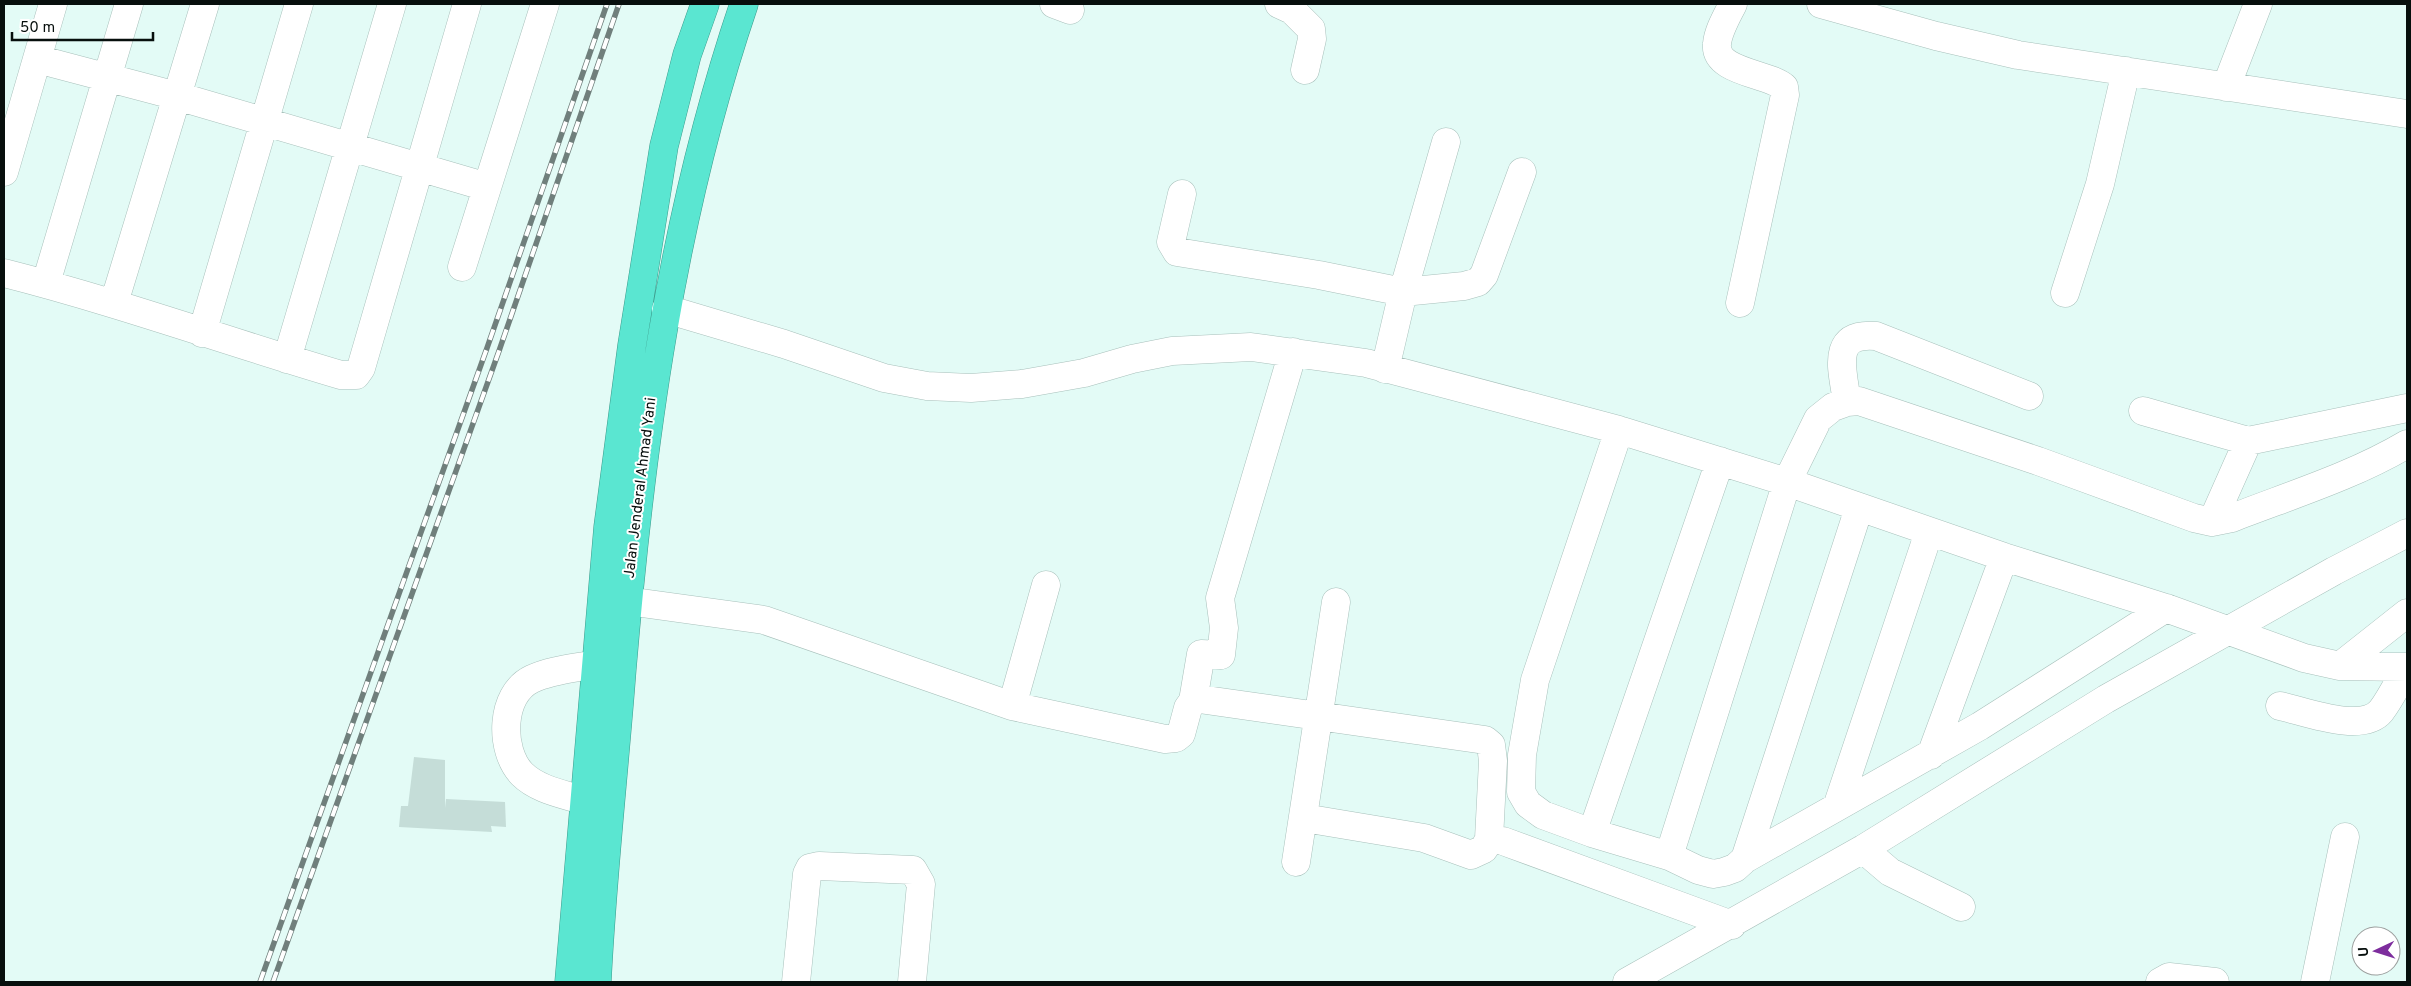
<svg xmlns="http://www.w3.org/2000/svg" width="2411" height="986" viewBox="0 0 2411 986" font-family="Overpass,sans-serif">
<style>
.building{fill:#c5ddd8}
.lines{fill:none;stroke-linecap:round;stroke-linejoin:round}
.minor-casing{stroke:#a8c0bb;stroke-width:29}
.highway-casing{stroke:#3d9b8c;stroke-width:29}
.minor{stroke:#fff;stroke-width:28}
.highway{stroke:#5ae6d1;stroke-width:28}
.rail-casing{stroke:#707f7c;stroke-width:5.5}
.rail{stroke:#fff;stroke-width:4;stroke-dasharray:11;stroke-linecap:butt}
.labels{text-anchor:middle;dominant-baseline:central;stroke-width:4;stroke-linejoin:round;paint-order:stroke}
.street-label{font-size:15px;fill:#070f0d;stroke:#fff}
</style>
<rect width="100%" height="100%" fill="#e3fbf6"/>
<path class="building" d="M414,757l31,3v48l1,-9 59,3 1,25 -15,-1 1,6 -93,-5 2,-21h7z"/>
<g class="lines">
<g class="minor-casing">
<path id="minor" d="M1054,4l16,6
M1279,4l13,6 19,19 1,10 -7,31
M1733,4c-6,12 -15,27 -16,40 -3,28 50,29 67,43l1,8 -45,208
M1821,4l115,32 82,19 389,59
M37,59l140,37 310,91
M2226,87l32,-83
M4,172l49,-168
M1182,194l-11,48 6,10 142,23 84,17 61,-6 14,-4 6,-7 38,-103
M462,267l83,-263
M4,273c114,29 225,69 337,102h15l5,-7 106,-364
M46,283l83,-279
M2065,293l35,-109 26,-113
M114,303l91,-299
M666,309l118,35 100,34 43,8 44,2 51,-4 62,-11 48,-14 40,-8 79,-4 115,16 253,67 168,52 217,75 162,51 138,50 36,8 67,1
M202,333l97,-329
M287,359l105,-355
M1385,369l18,-77 43,-150
M1847,402c-4,-31 -18,-70 29,-66l153,60
M2143,411l105,30 159,-33
M1619,430l-84,250 -13,75 -1,37 7,12 15,11 49,18 77,23 29,14 15,4 11,-2 11,-4 10,-9 235,-133 186,-118
M2212,522l36,-81
M627,601l137,19 248,86 153,33 11,-1 5,-4 7,-26 5,-7 8,-47 20,1 3,-27 -4,-30 73,-246
M2340,666l67,-53
M1193,701l6,-2 286,41 6,5 2,16 -4,78
M1012,706l34,-121
M2280,706c24,5 82,28 101,5 10,-13 18,-30 26,-44
M1931,755l73,-198
M585,801c-21,-7 -47,-11 -63,-27 -23,-24 -22,-80 10,-95 19,-9 44,-11 64,-15
M1837,807l92,-275
M1304,818l120,20 47,17 13,-6 5,-10 14,2 229,84
M1592,833l128,-372
M1863,849l27,23 71,35
M1669,856l118,-374 31,-63 15,-12 14,-5 12,-1 179,60 156,57 18,4 20,-4c59,-23 121,-42 175,-74
M1745,859l114,-351
M1296,862l40,-260
M796,982l11,-108 3,-6 9,-2 94,4 8,14 -9,98
M1627,982l236,-133 243,-150 228,-128 73,-38
M2160,982l9,-5 46,5
M2315,982l30,-145"/>
</g>
<g class="highway-casing">
<path id="highway" d="M569,982l39,-455 24,-182 32,-199 23,-91 18,-51
M597,982c5,-104 17,-208 25,-313 19,-226 49,-450 122,-665"/>
</g>
<use href="#minor" class="minor"/>
<use href="#highway" class="highway"/>
<g class="rail-casing">
<path id="rail" d="M260,982l227,-634 120,-344
M273,982l226,-631 120,-347"/>
</g>
<use href="#rail" class="rail"/>
</g>
<g class="labels">
<g class="street-label">
<text transform="translate(641 488) rotate(-83)">Jalan Jenderal Ahmad Yani</text>
</g>
</g>
<rect width="2411" height="986" fill="none" stroke="#070f0d" stroke-width="10"/>
<g transform="translate(2376 951) rotate(266)"><circle r="24" fill="#ffffff" stroke="#9c9f9e"/>
<path d="M0-4L9 19L0 12L-9 19Z" fill="#7d2d9d"/>
<text y="-8" font-size="14" font-weight="bold" text-anchor="middle" fill="#070f0d">U</text>
</g>
<path d="M12 32v8h141v-8" fill="none" stroke="#070f0d" stroke-width="2.5"/>
<text x="20" y="32" font-size="15" fill="#070f0d" stroke="#ffffff" stroke-width="4" paint-order="stroke">50 m</text>
</svg>
